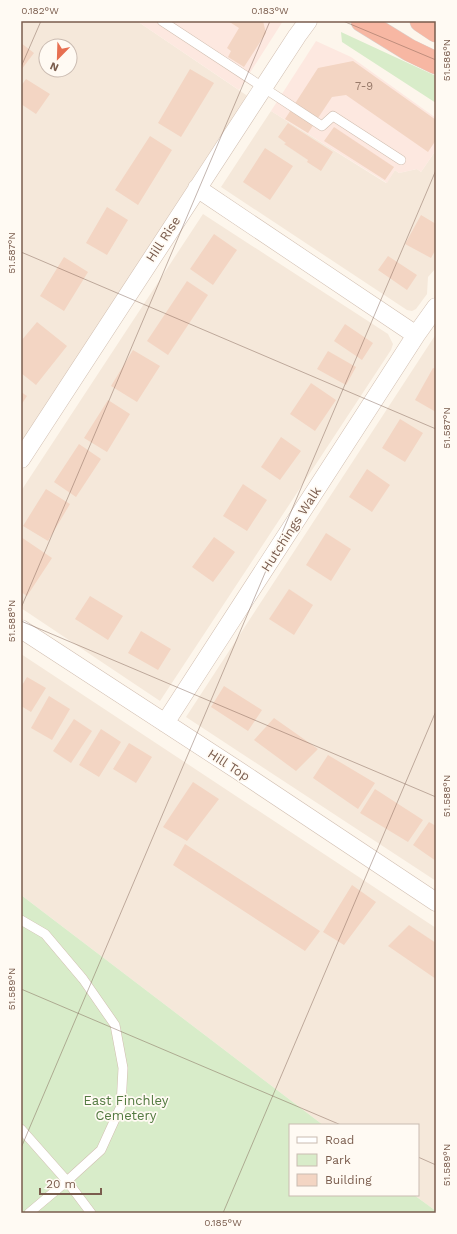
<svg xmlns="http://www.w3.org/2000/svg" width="457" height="1234" viewBox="0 0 457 1234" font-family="'Work Sans',sans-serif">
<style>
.residential{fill:#f5e8da;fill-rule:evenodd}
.commercial{fill:#fde8e0}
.green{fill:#d8ecc9}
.building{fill:#f3d5c3}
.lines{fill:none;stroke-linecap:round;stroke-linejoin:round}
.lane-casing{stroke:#d1beb0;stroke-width:10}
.street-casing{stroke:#d1beb0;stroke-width:19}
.highway-casing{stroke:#dad1cd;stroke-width:23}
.lane{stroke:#fff;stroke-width:9}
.street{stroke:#fff;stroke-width:18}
.highway{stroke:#f7b7a3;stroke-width:22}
.ticks{fill:none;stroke:#7a5c4d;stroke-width:1;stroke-opacity:0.45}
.labels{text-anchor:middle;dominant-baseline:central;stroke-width:3.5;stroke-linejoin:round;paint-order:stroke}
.number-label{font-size:11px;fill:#987a6a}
.street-label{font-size:13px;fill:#7a5c4d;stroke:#fffaf3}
.park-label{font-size:13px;fill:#537a41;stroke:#fffaf3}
.neatline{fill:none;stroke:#7a5c4d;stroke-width:1.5}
.ticks-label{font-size:10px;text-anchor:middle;fill:#7a5c4d}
</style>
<rect width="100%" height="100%" fill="#fdf6ec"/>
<path class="residential" d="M21,21h116l121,82 -237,359zM46,46h24v24h-24z
M271,111l115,72 9,-13 4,3 18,-4 4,3 15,-22v118l-8,9 -1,17 -11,15 -4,2 -5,-1 -186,-123z
M203,214l185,120 5,10 -2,6 -231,351 -139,-93v-117z
M436,334v547l-250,-164z
M21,654l415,274v283l-22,-16h4v-70h-95l-302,-230z"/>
<path class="commercial" d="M137,21h146l-44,69z
M316,41l35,16 85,61v32l-15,22 -4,-3 -18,4 -4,-3 -8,13 -116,-72z"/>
<path class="green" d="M341,32l95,44v27l-94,-61z
M21,895l302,230h-33v70h124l22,16v2h-415z"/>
<path class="building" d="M228,21h35l3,12 -22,34 -16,-10 3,-6 -4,-3 12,-20z
M21,43l13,10 -13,17z
M353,61l83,59v20l-8,12 -82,-57 -14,2 -24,36 -23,-14 33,-51z
M190,69l24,14 -33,54 -23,-14z
M26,79l24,15 -14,20 -15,-10v-18z
M288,123l45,29 -12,19 -14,-9 1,-2 -24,-16 2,-1 -8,-6z
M334,127l60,40 -9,13 -61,-39z
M150,136l22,14 -34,55 -23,-15z
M265,148l28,18 -23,34 -27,-18z
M107,207l21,13 -21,35 -21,-12z
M421,215l15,9v25l-5,9 -26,-14z
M214,234l23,16 -24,35 -23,-16z
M388,256l29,19 -10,15 -29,-20z
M64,257l24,15 -24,39 -24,-15z
M187,281l21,14 -40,60 -21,-14z
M37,322l30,24 -31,39 -15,-12v-32z
M345,324l28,19 -11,17 -28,-19z
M133,350l27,16 -23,36 -26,-16z
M328,351l28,16 -10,18 -29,-16z
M433,368l3,1v43l-21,-12z
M311,383l25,17 -21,31 -25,-17z
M21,392l6,4 -6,9z
M108,400l22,14 -23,38 -23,-14z
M400,419l23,14 -18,29 -23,-14z
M281,437l20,14 -21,29 -19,-13z
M79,444l22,15 -25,38 -22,-15z
M367,469l23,16 -18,27 -23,-15z
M243,484l24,16 -20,31 -24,-15z
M46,489l24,15 -22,37 -25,-15z
M326,533l25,16 -20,32 -25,-16z
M21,537l31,21 -25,38 -6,-4z
M214,537l21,15 -22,30 -21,-15z
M289,589l24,16 -19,30 -25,-16z
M90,596l33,20 -15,24 -33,-21z
M141,631l30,18 -13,21 -30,-17z
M27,677l19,11 -15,24 -10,-6v-19z
M224,686l38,24 -14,21 -37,-24z
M49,696l21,13 -18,31 -21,-12z
M274,718l44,31 -22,22 -42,-31z
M74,719l18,12 -21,32 -18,-12z
M101,729l20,13 -22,35 -20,-12z
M129,743l23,14 -16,26 -23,-14z
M328,755l47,28 -17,26 -45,-31z
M193,782l26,17 -32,42 -24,-14z
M375,789l48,31 -15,22 -48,-29z
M429,822l7,4v35l-23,-16z
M185,844l135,87 -15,20 -132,-86z
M352,885l24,17 -32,43 -21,-13z
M409,925l27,18v36l-48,-33z"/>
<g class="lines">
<g class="lane-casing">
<path id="lane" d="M162,21l160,105 11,-10 68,44
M21,920l24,14 38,45 32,46 8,43 -2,38 -20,44 -34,31 -38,32
M21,1129l46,52 24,32"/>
</g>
<g class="street-casing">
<path id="street" d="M416,335l20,-28
M21,459l276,-423 11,-15
M21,629l218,142 197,131
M165,723l251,-388 -219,-147"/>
</g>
<g class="highway-casing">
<path id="highway" d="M362,21l47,29 27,13
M421,21l15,10"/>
</g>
<use href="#lane" class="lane"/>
<use href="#street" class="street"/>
<use href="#highway" class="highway"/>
</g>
<path class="ticks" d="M343,21l93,39M21,67l20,-46M21,252l415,177M21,608l249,-587M21,621l415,176M21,989l320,136M21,1148l415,-978M418,1157l18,8M223,1213l213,-502"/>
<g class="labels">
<g class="number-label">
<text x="364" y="86">7-9</text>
</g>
<g class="street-label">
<text transform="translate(163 239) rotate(-57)">Hill Rise</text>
<text transform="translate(291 529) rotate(-57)">Hutchings Walk</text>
<text transform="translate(229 765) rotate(33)">Hill Top</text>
</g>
<g class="park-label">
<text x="126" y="1100">East Finchley<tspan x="126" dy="15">Cemetery</tspan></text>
</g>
</g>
<rect width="457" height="1234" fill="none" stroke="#fffaf3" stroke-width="44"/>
<rect x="289" y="1124" width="130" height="72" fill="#fffaf3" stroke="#cabbb1"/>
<rect x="297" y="1137" width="20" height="6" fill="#ffffff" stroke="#cabbb1"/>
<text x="325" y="1144" font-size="12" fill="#7a5c4d">Road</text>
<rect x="297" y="1154" width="20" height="12" fill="#d8ecc9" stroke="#cabbb1"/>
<text x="325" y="1164" font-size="12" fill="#7a5c4d">Park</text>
<rect x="297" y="1174" width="20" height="12" fill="#f3d5c3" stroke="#cabbb1"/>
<text x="325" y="1184" font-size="12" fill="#7a5c4d">Building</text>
<g transform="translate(58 58) rotate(203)"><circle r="19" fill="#fffaf3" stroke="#cabbb1"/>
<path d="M0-3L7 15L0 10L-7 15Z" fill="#e76f51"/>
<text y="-6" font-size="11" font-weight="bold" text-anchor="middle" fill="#7a5c4d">N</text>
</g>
<path d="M40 1188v6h61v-6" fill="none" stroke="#7a5c4d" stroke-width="2"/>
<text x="46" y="1188" font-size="12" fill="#7a5c4d" stroke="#fffaf3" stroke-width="3" paint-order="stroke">20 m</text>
<rect x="22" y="22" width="413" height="1190" class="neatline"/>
<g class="ticks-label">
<text x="40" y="14">0.182°W</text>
<text x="270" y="14">0.183°W</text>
<text transform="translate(446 60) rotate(-90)" y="4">51.586°N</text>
<text transform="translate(11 253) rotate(-90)" y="4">51.587°N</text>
<text transform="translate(446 428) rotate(-90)" y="4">51.587°N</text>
<text transform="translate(11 621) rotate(-90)" y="4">51.588°N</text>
<text transform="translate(446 796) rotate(-90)" y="4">51.588°N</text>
<text transform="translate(11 989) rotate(-90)" y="4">51.589°N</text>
<text transform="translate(446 1165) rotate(-90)" y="4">51.589°N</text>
<text x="223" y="1226">0.185°W</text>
</g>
</svg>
